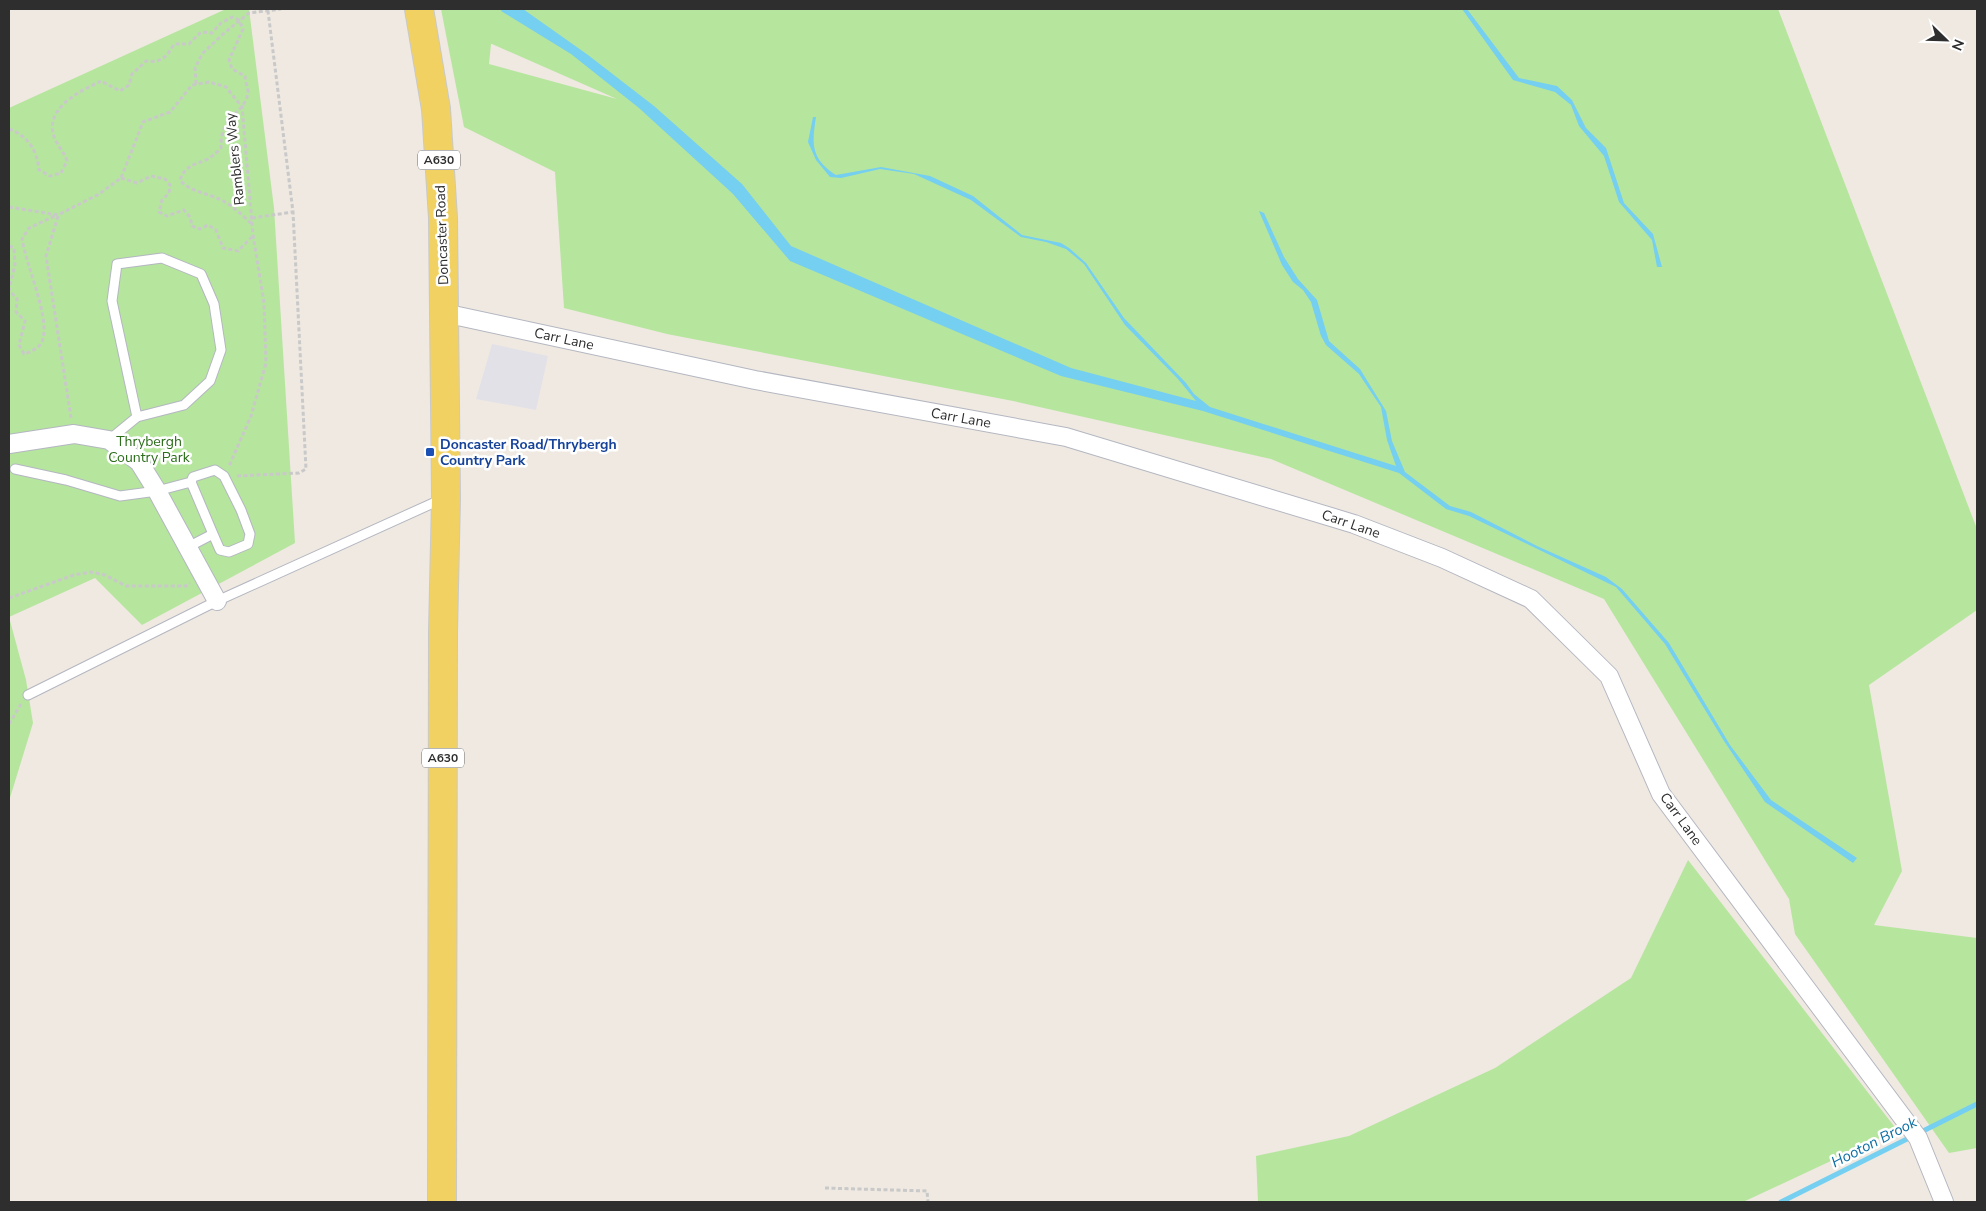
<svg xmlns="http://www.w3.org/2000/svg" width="1986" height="1211" viewBox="0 0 1986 1211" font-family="'Nunito Sans',sans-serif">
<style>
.industrial{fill:#e3e1e8}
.green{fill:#b6e59e;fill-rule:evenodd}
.water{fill:#75cff0}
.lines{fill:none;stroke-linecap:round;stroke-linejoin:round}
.stream{stroke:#75cff0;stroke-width:5}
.service-casing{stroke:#b4b7c1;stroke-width:11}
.minor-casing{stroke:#b4b7c1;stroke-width:20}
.primary-casing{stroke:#c9c9c9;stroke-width:30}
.path{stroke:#c9c9c9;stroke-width:3;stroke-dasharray:4 2.5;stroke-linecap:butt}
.service{stroke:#fff;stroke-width:9}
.minor{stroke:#fff;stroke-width:18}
.primary{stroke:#f2d163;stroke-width:28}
.transit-dot{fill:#1a4fb4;stroke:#fff;stroke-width:2}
.labels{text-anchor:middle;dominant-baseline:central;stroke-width:5;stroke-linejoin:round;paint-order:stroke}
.shield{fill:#fff;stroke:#6d6d6d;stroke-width:1}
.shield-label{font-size:12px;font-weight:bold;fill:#2e2e2e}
.street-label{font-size:14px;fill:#2e2e2e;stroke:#fff}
.park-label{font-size:14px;fill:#2c6e1b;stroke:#fff}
.transit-label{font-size:14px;font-weight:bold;fill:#164399;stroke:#fff;text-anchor:start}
.water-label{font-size:15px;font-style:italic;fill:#0d6fa3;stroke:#fff}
</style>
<rect width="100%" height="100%" fill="#efe9e1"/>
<path class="industrial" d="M492,344l56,12 -12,54 -60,-11z"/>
<path class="green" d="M226,9h23l25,199 21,335 -153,82 -47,-47 -86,39 17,63 7,43 -24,78v-693z
M441,9h1337l199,520v81l-108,75 33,186 -28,54 103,13v210l-28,5 -154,-219 -6,-35 -185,-300 -333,-140 -258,-58 -346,-67 -103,-26 -9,-136 -91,-45zM491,44h1l125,55 -128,-35z
M1688,860l209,270 -154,72h-485l-2,-46 93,-20 146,-68 136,-90z"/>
<path class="water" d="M502,9h21l65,46 66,51 88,78 49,62 280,122 125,33 -18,-22 -53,-54 -41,-61 -18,-15 -20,-7 -25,-5 -50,-37 -57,-26 -34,-5 -39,9 -11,-1 -14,-17 -8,-18 5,-25h3c-4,26 -6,41 20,58l45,-8 49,9 43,20 49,39 39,8 8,5 17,15 38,55 62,65 8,11 16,13 186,59 -9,-26 -6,-33 -22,-33 -33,-29 -5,-9 -10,-34 -8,-12 -10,-8 -11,-17 -23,-54 5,2 20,44 14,22 19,21 12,41 31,28 26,42 6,30 13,31 45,34 21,6 66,34 69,31 16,12 47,54 61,102 41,55 86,58 -4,5 -88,-61 -41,-61 -59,-97 -49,-57 -147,-71 -23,-7 -47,-36 -196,-62 -142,-35 -271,-115 -57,-67 -94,-86 -68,-54 -70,-43z
M1462,9h5l52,69 38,8 15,14 14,28 20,20 18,55 29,31 9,33h-5l-5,-27 -33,-38 -15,-46 -25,-30 -8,-21 -16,-13 -42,-12z"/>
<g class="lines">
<path class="stream" d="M1781,1202l196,-98"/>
<g class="service-casing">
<path id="service" d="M109,440l28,-23 47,-12 26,-24 11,-31 -7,-46 -13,-30 -39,-16 -45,6 -5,37 25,116
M15,469l51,11 54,16 37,-5 34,-9
M188,547l25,-13 7,16 9,2 19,-8 2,-10 -9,-24 -17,-34 -9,-6 -22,7 -2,5 22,52
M28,695l189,-94 225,-102"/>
</g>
<g class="minor-casing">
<path id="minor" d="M444,313l311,67 311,57 288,87 88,34 89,41 78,77 52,118 257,344 26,64
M9,444l65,-10 35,6 30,22 18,29 60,110"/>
</g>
<g class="primary-casing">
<path id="primary" d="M419,9l17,100 7,109 3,280 -3,134 -1,570"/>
</g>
<path class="path" d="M196,84l-1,-16 7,-14 21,-20 26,-21 32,-4
M9,129c19,7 28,21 30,41l11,6 11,-3 6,-12c-3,-9 -7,-12 -11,-20 -16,-31 24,-50 45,-60l19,10 9,-6 3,-11 14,-13c15,2 21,-4 28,-17h15l12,-12 11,1 9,-10 11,-6 7,3 4,9 -14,31 3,9 13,7c0,5 3,12 3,16 -3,24 -28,20 -27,56 -4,4 -8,8 -13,11 -13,6 -23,6 -28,21 9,12 30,13 45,22 10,6 19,15 27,22
M121,178l16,5 14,-7 14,3 5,6 -1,8 -7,7 -3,12 8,4 17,-6 6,7 2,9 8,3 8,-4 8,5 7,18 15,3 15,-15
M9,207l49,8 41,-21 22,-16 22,-56 27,-10 22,-27 17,-3 17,5 16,20 11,128 11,68 2,60 -15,53 -22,50
M58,216l-12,40 25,162
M252,218l41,-6
M9,246l5,2 1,16 -6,26 8,9 -1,13 9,9 -6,24 5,9c8,-3 17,-6 19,-16 6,-22 -17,-74 -21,-99l7,-11 28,-13
M237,476l62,-3 7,-4 -13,-257 -25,-201
M9,598l65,-23 17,-3 14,3 21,11h60l4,-3
M9,724l12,-20
M825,1188l102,3 1,11"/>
<use href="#service" class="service"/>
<use href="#minor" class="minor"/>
<use href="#primary" class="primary"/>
</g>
<rect class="transit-dot" x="425" y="447" width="10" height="10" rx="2.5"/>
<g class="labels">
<g class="shield">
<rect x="418" y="150.5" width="42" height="19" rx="4"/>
<rect x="422" y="748.5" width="42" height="19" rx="4"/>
</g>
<g class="shield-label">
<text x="439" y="160">A630</text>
<text x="443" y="758">A630</text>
</g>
<g class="street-label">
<text transform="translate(235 159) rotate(-96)">Ramblers Way</text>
<text transform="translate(442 235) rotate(-92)">Doncaster Road</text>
<text transform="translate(564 339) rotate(12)">Carr Lane</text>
<text transform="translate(961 418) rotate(10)">Carr Lane</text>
<text transform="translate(1351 524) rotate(19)">Carr Lane</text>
<text transform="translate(1681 819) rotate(54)">Carr Lane</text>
</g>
<g class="park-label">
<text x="149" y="441">Thrybergh<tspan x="149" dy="16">Country Park</tspan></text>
</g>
<g class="transit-label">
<text x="440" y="444">Doncaster Road/Thrybergh<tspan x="440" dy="16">Country Park</tspan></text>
</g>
<g class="water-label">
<text transform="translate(1874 1142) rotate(-27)">Hooton Brook</text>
</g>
</g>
<rect width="1986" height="1211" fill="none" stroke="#2e2e2e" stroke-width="20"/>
<g transform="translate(1946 40) rotate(113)" stroke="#ffffff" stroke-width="4" paint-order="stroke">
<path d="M0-4L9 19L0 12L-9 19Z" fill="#2e2e2e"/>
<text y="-8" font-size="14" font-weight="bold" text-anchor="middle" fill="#2e2e2e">N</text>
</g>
</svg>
